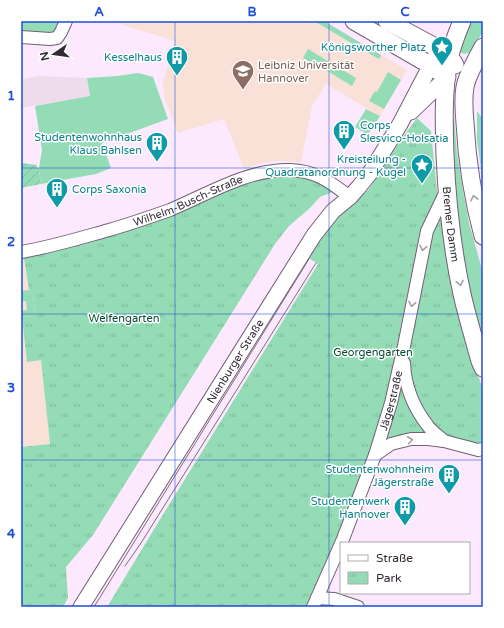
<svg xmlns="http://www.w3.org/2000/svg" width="504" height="628" viewBox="0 0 504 628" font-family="'Varela Round',sans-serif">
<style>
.industrial{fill:#eedced}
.education{fill:#f9e1d7}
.grass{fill:#94dcb5}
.park{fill:url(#park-tufts)}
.garden{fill:url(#garden-furrows)}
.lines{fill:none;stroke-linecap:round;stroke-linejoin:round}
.minor-casing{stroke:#735e75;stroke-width:14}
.tertiary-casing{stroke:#735e75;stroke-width:17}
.secondary-casing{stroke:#735e75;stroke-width:19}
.minor{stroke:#fff;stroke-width:12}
.tertiary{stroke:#fff;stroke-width:15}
.secondary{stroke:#fff;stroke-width:17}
.tram{stroke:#7b6e7c;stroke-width:1}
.oneway{stroke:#a49fa4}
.grid{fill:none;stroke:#1d4ed8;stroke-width:1;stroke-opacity:0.55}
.labels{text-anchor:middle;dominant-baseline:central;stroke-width:3;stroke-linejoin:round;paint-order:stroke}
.culture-label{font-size:11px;fill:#0d838f;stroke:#fff;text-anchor:end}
.education-label{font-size:11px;fill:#785e54;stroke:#fff;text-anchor:start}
.street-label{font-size:11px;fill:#342a35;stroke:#fff}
.park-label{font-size:11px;fill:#064c31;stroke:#fff}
.neatline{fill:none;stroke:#1d4ed8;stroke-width:1.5}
.grid-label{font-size:13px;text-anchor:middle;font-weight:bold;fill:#1d4ed8}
</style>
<defs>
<pattern id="park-tufts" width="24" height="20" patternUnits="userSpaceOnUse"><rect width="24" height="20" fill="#94dcb5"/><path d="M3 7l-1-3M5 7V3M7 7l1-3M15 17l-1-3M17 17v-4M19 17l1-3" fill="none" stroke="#80bd9c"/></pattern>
<pattern id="garden-furrows" width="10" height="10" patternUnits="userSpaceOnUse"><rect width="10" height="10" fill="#94dcb5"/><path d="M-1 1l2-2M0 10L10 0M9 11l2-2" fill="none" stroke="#80bd9c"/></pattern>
</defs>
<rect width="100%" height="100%" fill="#fde9fe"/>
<path class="industrial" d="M39,76l48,2 3,18 -69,12v-29z"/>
<path class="education" d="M111,21h213l83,49 -27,46 -54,-32 -14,22 -11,56 -18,-1h-10l-10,2 -19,6 -20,-50 -29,9 -7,1 -10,4 -13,-33 -2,-14 -1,-1 13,-44z
M21,252h2l6,38 4,3 -6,68 14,-1 9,84 -29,3z"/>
<path class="grass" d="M21,21h45l-5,11 -40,5z
M314,21h10l57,34 -2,4 -9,-5z
M469,21h14c0,3 0,7 0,10 -1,3 -4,6 -5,9 -4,7 -9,18 -18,12l-2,-5z
M308,49l48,29 -4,8 -41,-25 -1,1 -7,-4z
M388,72l13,8 -17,29 -15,-8 6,-10 2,1z
M138,73l15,4 15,42 -66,24 9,25 -15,6 -55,10 -2,-16 3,-18 -7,-44 55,-10 -3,-18 30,-2z
M366,109l14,7 -12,19 -13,-8z
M477,111l6,8v63l-6,-42z
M454,116l3,37 6,38 6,32 14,50v75l-15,-56 -11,-66 -8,-109z
M29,290l4,3 2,23 -13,1 -1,-6 6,-1 -1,-9 -5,1v-11z"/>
<path class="park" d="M417,118l14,13 6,60 18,105 12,46 16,48v59l-55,-10 -53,16 -58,143 36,9h-246l52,-86 159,-257 -11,-7 21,-30 41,-38 33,-51z
M291,170l49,19 -20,8 -10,11 -21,18 -14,18 -182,291 -27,32 2,31 -5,9h-42v-160l29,-3 -9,-84 -14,2 -5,-45 13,-1 -2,-23 -4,-3 -6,-38 178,-56z"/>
<path class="garden" d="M21,163l16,2v3h2l2,16 -20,4z"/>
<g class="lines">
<g class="minor-casing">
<g id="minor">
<path d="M21,37l29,2 7,-1 4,-6 5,-11"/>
<path id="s1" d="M21,252c30,-5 59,-14 88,-22 21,-6 41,-13 61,-20 38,-16 78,-41 120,-40 27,1 40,12 60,27"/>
<path d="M404,363c1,23 9,44 24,63 4,6 11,10 16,15"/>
<path d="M375,455l16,-11 20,-5h17l16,2 34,9 5,-1"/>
<path d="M317,598l17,1 24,8"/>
<path id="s2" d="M313,607l30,-68 32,-84 16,-52 13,-57 23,-115 20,-42"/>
</g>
</g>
<g class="tertiary-casing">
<g id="tertiary">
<path d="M411,112l36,-35"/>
<path id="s3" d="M81,607l233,-372 19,-24 17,-14 8,-9 12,-15 30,-49 36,-69"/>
</g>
</g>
<g class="secondary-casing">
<g id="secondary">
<path d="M354,21l76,44 17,12"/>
<path d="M387,21l52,28 11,8 5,8"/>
<path id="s4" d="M462,21c-5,12 -10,25 -13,38 -6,32 -5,64 -4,96 2,47 7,93 17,139 5,22 12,45 18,67l3,7"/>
<path d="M483,47c-6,11 -16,28 -18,40 -2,11 -1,25 0,36 2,39 8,76 18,113"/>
</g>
</g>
<use href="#minor" class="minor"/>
<use href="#tertiary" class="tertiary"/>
<use href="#secondary" class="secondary"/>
<path class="tram" d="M125,566l16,-23 175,-280
M94,607l215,-348"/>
</g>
<defs><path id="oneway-chevron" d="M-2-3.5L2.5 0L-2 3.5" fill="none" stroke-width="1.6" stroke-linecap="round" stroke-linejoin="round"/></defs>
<g class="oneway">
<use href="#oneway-chevron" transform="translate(474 198) rotate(-102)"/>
<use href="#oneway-chevron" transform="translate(423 248) rotate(101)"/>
<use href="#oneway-chevron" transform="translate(460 283) rotate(79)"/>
<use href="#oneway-chevron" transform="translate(412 304) rotate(101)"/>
<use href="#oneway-chevron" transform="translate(410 440) rotate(-7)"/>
</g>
<path class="grid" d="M175,21v586M329,21v586M21,168h462M21,314h462M21,460h462"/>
<defs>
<g id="sight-pin" transform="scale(1.15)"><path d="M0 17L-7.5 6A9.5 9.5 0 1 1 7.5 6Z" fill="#0f9aa8" stroke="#fff"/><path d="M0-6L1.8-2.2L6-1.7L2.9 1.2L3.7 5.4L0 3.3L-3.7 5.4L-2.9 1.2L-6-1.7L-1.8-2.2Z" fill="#fff"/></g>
<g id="building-pin" transform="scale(1.15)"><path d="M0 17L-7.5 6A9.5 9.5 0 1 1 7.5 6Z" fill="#0f9aa8" stroke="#fff"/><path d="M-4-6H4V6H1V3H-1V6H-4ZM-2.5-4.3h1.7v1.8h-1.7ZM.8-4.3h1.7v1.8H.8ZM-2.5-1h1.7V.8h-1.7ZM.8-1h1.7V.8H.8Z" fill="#fff"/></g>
<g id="university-pin" transform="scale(1.15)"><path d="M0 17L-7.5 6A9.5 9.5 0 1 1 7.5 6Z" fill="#8d6e63" stroke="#fff"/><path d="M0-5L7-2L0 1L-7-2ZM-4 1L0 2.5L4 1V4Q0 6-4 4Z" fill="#fff"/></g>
</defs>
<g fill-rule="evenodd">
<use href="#sight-pin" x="442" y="47"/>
<use href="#building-pin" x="177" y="57"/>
<use href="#university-pin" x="243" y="71"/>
<use href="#building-pin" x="344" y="131"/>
<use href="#building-pin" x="157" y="143"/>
<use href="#sight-pin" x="422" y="165"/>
<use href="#building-pin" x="57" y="189"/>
<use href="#building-pin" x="449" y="475"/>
<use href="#building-pin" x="405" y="507"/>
</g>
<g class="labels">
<g class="culture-label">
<text x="426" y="47">Königsworther Platz</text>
<text x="162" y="57">Kesselhaus</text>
<text x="360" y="125" text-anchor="start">Corps<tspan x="360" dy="13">Slesvico-Holsatia</tspan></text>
<text x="142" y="137">Studentenwohnhaus<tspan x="142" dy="13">Klaus Bahlsen</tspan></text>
<text x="406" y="159">Kreisteilung -<tspan x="406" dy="13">Quadratanordnung - Kugel</tspan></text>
<text x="72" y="189" text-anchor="start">Corps Saxonia</text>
<text x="434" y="469">Studentenwohnheim<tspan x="434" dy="13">Jägerstraße</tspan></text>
<text x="390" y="501">Studentenwerk<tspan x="390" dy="13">Hannover</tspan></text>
</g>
<g class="education-label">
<text x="258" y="65">Leibniz Universität<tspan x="258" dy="13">Hannover</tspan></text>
</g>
<g class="street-label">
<text stroke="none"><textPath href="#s1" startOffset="175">Wilhelm-Busch-Straße</textPath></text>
<text stroke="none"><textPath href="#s4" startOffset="206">Bremer Damm</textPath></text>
<text stroke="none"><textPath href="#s3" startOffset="290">Nienburger Straße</textPath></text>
<text stroke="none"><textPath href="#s2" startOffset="221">Jägerstraße</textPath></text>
</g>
<g class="park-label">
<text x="124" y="318">Welfengarten</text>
<text x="373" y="352">Georgengarten</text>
</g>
</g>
<rect width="504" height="628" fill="none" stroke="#ffffff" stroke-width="44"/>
<rect x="340" y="542" width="130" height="52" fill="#ffffff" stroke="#aeaaae"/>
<rect x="348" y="555" width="20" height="6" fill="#ffffff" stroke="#aeaaae"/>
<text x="376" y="562" font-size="12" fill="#342a35">Straße</text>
<rect x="348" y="572" width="20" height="12" fill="url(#park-tufts)" stroke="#aeaaae"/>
<text x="376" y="582" font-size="12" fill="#342a35">Park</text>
<g transform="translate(54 54) rotate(257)" stroke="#ffffff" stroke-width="3" paint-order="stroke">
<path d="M0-3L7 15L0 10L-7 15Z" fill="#342a35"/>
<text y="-6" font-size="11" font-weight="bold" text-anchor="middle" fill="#342a35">N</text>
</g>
<rect x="22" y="22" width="460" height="584" class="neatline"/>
<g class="grid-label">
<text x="99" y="16">A</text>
<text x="252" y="16">B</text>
<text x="405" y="16">C</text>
<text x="11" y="100">1</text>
<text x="11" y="246">2</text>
<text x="11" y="392">3</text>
<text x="11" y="538">4</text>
</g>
</svg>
